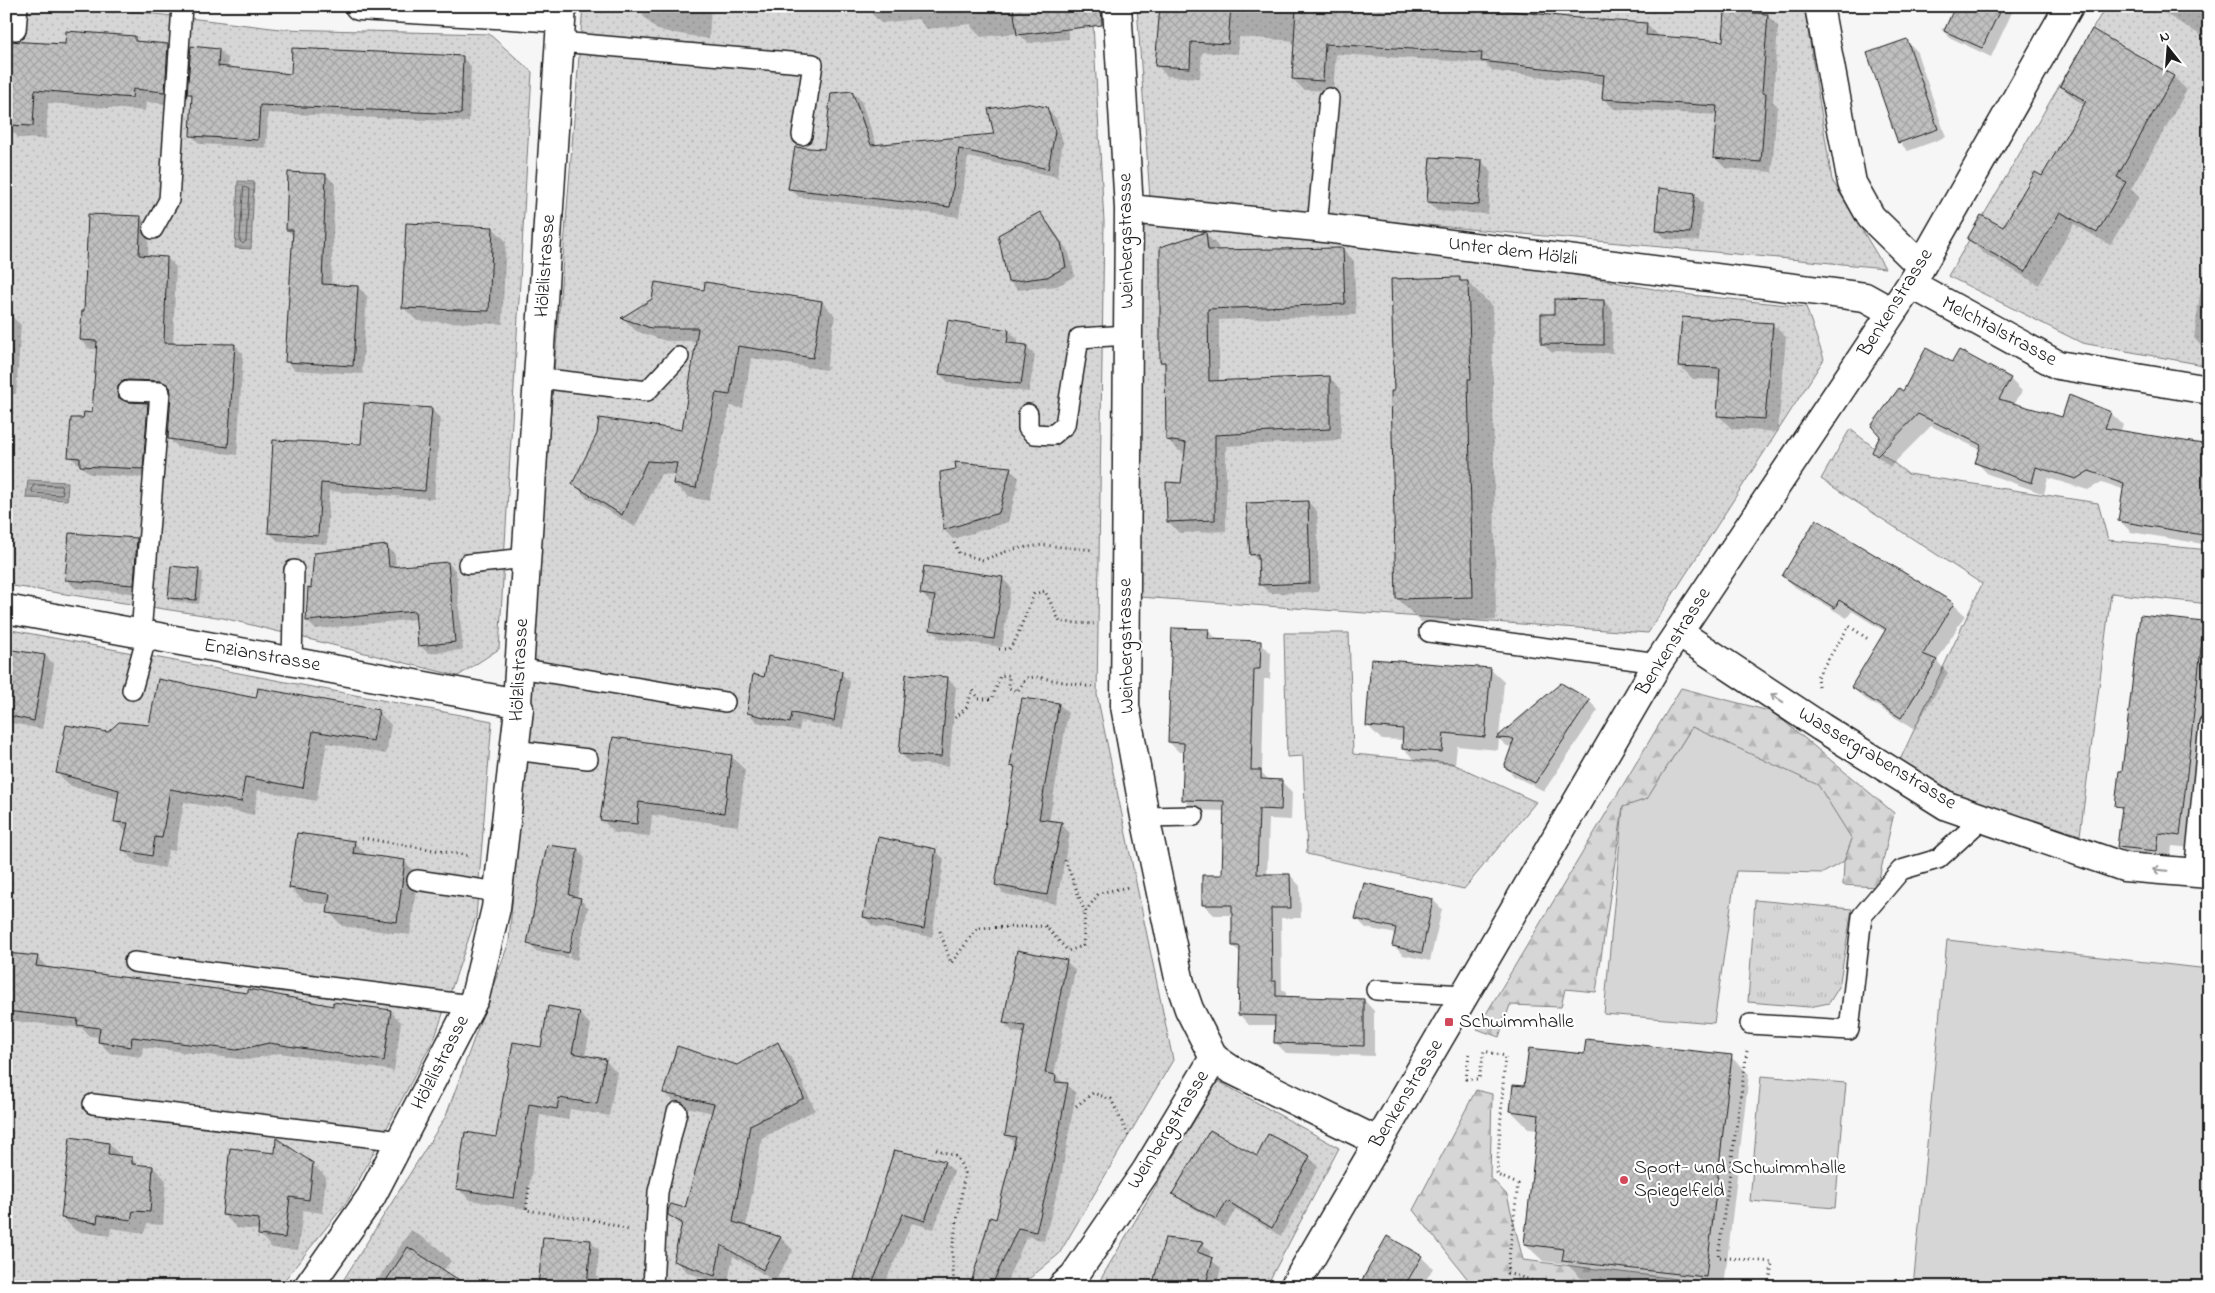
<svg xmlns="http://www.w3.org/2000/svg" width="2215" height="1293" viewBox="0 0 2215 1293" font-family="'Indie Flower',sans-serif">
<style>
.grass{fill:url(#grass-tufts);stroke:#797979}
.forest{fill:url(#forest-firs);stroke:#797979}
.park{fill:url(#park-dots);stroke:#797979}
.pitch{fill:#d6d6d6;stroke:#797979}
.water{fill:url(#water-rules);stroke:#727272}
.shadow{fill:#0003}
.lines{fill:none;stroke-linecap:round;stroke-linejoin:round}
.shore{stroke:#565656;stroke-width:1}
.building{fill:url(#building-cross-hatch);stroke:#1c1c1c}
.service-casing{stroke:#1c1c1c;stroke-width:22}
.minor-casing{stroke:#1c1c1c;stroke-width:31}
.path{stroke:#1c1c1c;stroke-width:3;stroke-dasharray:1 4;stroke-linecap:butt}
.service{stroke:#fff;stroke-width:19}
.minor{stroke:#fff;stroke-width:28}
.oneway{stroke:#999}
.poi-dot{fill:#d1495b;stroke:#fff;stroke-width:2}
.labels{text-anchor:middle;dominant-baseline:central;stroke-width:4.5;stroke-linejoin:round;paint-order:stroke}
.street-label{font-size:20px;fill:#1c1c1c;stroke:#fff}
.poi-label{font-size:20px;fill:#1c1c1c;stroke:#fff;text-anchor:start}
</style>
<defs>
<pattern id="grass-tufts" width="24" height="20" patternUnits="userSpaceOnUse" patternTransform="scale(1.25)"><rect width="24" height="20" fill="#d6d6d6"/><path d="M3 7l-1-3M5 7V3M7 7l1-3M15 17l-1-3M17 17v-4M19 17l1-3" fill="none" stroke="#b7b7b7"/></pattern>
<pattern id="forest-firs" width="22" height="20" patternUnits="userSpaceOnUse" patternTransform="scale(1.25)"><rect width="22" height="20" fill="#d6d6d6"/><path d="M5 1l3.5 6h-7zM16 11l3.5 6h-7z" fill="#b7b7b7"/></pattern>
<pattern id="park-dots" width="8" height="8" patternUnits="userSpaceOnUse" patternTransform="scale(1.25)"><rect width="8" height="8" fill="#d6d6d6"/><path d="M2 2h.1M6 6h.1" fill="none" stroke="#b7b7b7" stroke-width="1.8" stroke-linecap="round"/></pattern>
<pattern id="water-rules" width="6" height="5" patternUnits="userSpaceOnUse" patternTransform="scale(1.25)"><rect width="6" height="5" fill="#acacac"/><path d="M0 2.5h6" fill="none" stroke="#939393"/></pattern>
<pattern id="building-cross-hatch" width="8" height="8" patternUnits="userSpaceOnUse" patternTransform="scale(1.25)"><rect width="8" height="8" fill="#c0c0c0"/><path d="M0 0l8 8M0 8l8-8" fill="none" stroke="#a4a4a4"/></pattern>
</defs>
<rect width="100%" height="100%" fill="#f6f6f6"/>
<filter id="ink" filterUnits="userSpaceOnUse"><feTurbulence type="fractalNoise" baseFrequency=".02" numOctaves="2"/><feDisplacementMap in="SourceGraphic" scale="10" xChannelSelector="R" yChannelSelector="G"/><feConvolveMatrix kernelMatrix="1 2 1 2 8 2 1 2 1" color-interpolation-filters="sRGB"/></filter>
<g filter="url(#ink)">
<path class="grass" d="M1755,900l97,9 -13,78 -10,16 -20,4 -61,-5z"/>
<path class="forest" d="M1681,688l92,24 121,101 -17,74 -34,-2 1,-24 8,-23 -160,-111 -45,73 -24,7 -27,185 -31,-3 -4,18 -51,-2 -11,32 -22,-8z
M1476,1090l16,4 -2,83 17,18 16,65 219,27h-268l-61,-77z"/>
<path class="park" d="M6,6h83l191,23 209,5 43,38 -33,577 -41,27 -235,-58 -217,-33z
M583,6h509l12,216 -7,473 76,365 -114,194 -40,33h-680l107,-171 63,-174z
M1137,6h667l28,174 53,88 -735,-69z
M2106,6h103v360l-127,-23 -134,-67z
M1165,217l195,20 322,57 124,13 18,52 -176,274 -509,-36 4,-370z
M1850,429l58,45 190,29 10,37 101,10v54l-98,-11 -31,242 -120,-39 -60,-36 82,-176 -161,-105z
M6,629l486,92 -16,196 -41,120 -86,162 -70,88h-273z
M1284,633h65l4,121 98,9 85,39 -72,87 -157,-35 -4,-98 -16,1z
M1218,1081l121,67 -73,139h-170z"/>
<path class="pitch" d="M1692,727l126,58 34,54 -8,22 -21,12 -87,-2 -22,152 -110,-9 19,-207 24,-8z
M1947,940l262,29v318h-296z
M1761,1076l85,7 -11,125 -85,-7z"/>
<path class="water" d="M238,181l16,1 -3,67 -16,-1z
M28,480l40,2 -1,18 -41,-2z"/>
<path class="shadow" d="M644,6h67l-2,33 -52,-9 -14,-14z
M870,6h193l6,33 -41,4 -10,-10 -37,4 -9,-9 -1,-4 -44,5 -9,-10 -37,4 -9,-9z
M1161,6h306l120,15 59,3 11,11v2l67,5 43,-27 11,11 -5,76 4,3 -5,67 -47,-4 -11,-11 3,-42 -103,-6 -11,-11 1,-14 -111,-13 -8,-8 -149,-9 -3,37 -29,-1 -11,-11 2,-38 -56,-4 -1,17 -36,-2 -2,26 -33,-2 -10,-11z
M1868,6h37l-1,4z
M1957,6h58l-24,51 -42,-20 -8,-8 30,-11z
M2152,6h57v34z
M2093,31l81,46 13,13 -56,99 8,8 -29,48 -36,-21 -35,61 -57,-33 -13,-14 34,-10 39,-50 43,-73 -10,-6 -14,-13z
M135,38l5,5 28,2 13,14 -3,46 -32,-3 -1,9 -97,-8 -2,36 -27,-1 -13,-13v-82l60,3z
M1907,41l9,9 30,87 -38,14 -9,-9z
M219,50l9,9 -1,9 65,7 170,-18 9,9 -2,56 -201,-9 -2,35 -66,-4 -9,-9 2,-37 -4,-5z
M852,92l9,9 16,45 119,-10 50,-27 10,9 7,24 -6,35 -89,-20 -9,60 -160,-20 -9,-9 35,-38z
M1431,158l51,4 9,9 -3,43 -51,-3 -9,-9z
M326,175l9,9 -4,101 27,2 9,9 -5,78 -67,-4 -9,-9 8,-125 -7,-6z
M1694,194l9,9 -4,38 -33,-2 -9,-9z
M1040,214l9,9 20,30 6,23 -18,10 -39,4 -9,-9z
M140,217l9,9 -1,31 19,1 9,9 -3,77 61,1 9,9 -6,101 -59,-8 -9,-9 3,-45 -2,-4 -33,-1 -10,7v8l20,1 9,9 -5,65 -61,-4 -20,-17 14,-38 9,-5 5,-65h-8l-9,-9 4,-28z
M493,228l13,13 -4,83 -85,-3 -14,-14z
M1206,234l11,11 1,6 125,-2 11,12 2,54 -137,5v61l110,-4 12,12v51l-115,6v85l-47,2 -11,-12 14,-37 4,-32 -7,-1 -12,-12v-73l-5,-5z
M1459,278l4,4h5l24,24 4,314 -75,2 -24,-24 -2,-206z
M2201,286l8,2v60l-7,-1 -8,-9z
M705,291l117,11 13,14 -9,54 -75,-12 -8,50 -13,-2 -21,95 -21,-4 -13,-13 1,-9 -15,-1 -26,53 -48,-29 -13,-14 109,-53 14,-90h-31l-30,-10 -13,-13z
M1604,301l9,9 -1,43 -61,-1 -9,-9 13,-28z
M6,311l15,14 -5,69h-10z
M965,322l44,9 9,9 -1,6 9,1 9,8 -6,37 -80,-9 -9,-9z
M1772,324l14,13 -8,95 -46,-3 -13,-13 2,-36 -28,-1 -14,-14z
M1953,363l57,16 12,12 -8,14 49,13 48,-5 12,12 -3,7 89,14v99l-78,-13 -12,-12 6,-30 -23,-8 -14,8 -40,-12 -4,16 -56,-20 -12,-12 5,-12 -50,-24 -41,41 -17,-15 31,-59z
M431,409l9,9 -6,81 -105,-8 -2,53 -49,-3 -9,-9 5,-91 88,4z
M1010,469l9,9 -11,44 -55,17 -9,-9z
M1308,502l9,9 2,81 -50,1 -9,-9v-21l-9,-9z
M137,540l9,9 -4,45 -67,-6 -9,-9z
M387,546l8,9 1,13 52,-5 8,8 7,79 -35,3 -9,-8 -2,-26 -102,10 -8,-8 6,-32z
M198,570l5,4 -4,30 -26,-3 -4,-4z
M1784,576l169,28 12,11 -28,46 11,12 -34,56 -50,-31 -12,-11 34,-55 -34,-21 -5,7 -52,-31z
M1002,578l9,9 -9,60 -61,-8 -9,-9 4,-27 -6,-1 -9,-9z
M2204,623l5,5v84l-16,136 -21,-2 -2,18 -38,-4 -13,-14 4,-35 -6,-6 6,-32z
M1208,630l11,11 41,2 11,10 -1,26h-6l-2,94 8,8 12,1 10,10 -1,28 -22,-1 -2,57 23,-1 10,11 1,32h-20l1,71 4,4v4l78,3 10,11v45l-88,-3 -11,-11 1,-17h-27l-10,-11 2,-61 -8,-7v-31h-19l-10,-10 19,-29 2,-65 -31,-1 -11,-11 2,-47h-6l-10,-10z
M6,650l39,6 9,9 -12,64 -36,-7z
M1490,669l14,13 -5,55 90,-36 9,9 -54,81 -30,-15 -9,-9 8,-20 -6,-1 -8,-7 -1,11 -41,-4 -2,19 -38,-3 -14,-14 1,-8 -23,-1 -14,-14z
M841,673l9,9 -7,47 -42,-8 -2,10 -42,-9 -9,-9 17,-35z
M947,678l9,9 -7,79 -39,-3 -9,-9z
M257,700l121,11 13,14 -5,29 -59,-11 -11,58 -58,-11 -4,25 -70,-13 -9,49 -7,-1 -3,18 -28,-5 -14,-13 4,-17 -12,-12 4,-22 -48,-13 -14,-13 52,-39 41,-8z
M1059,704l9,9 -19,109 12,2 9,9 -14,71 -51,-10 -9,-9 20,-115 -4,-4z
M732,757l13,13 -7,56 -86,-11 -2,21 -35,-3 -14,-14z
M354,842l14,14 37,6 13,13 -8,60 -68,-9 -13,-14 1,-7 -26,-4 -14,-13z
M548,846l30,4 7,8 -8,40 11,9 -11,53 -8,-2 12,-55h-2l-12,55 -31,-7 -7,-7z
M935,850l9,9 -12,78 -59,-11 -9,-9z
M1433,900l9,9 -12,52 -27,-6 -9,-9 2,-12 -30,-6 -9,-9z
M6,954l31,3 11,11 286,39 56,4 11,11 -7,49 -114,-18 -32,7 -105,-13 -2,10 -31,-4 -11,-11 1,-5 -11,-1 -7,-8 -76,-8z
M1066,961l9,9 -21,105 22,18 -15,85 -17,63 -17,-5 -23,51h-33l26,-66 19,-77 -10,-9 19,-102 -12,-1 -9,-9z
M579,1013l12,12 -6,31 20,4 12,12 -8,44 -39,-7 -2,11 -28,-5 -14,94 -56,-9 -12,-12 39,-49 45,-90z
M778,1044l12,12 25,54 -53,28 -16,89 35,11 12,12 -18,31 -42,-25 -6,31 -40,-15 -12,-12 7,-33 -13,-13 17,-5 27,-96 -36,-8 -12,-13 72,-26z
M1585,1056l146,1 18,17 -25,213h-65l-78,-9 -14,-14 -24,-3 -18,-17 14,-115 -11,-1 -17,-17 14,-24z
M109,1144l13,13 9,1 7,7 15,2 13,13 -3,45 -16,-1 -3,9 -33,-5 -1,8 -34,-5 -14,-14z
M895,1151l50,12 9,8 -20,58 -22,-6 -29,64h-20l-8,-8z
M1309,1157l9,9 -37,70 -45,-27 -11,18 -42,-25 -9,-8 83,-36z
M312,1164l14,13 -4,36 -19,-3 -5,40 -26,-2 -13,-14v-4l-22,-2 -14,-14z
M411,1230l26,17 14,14 -8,10 18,16h-88z
M1166,1239l36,4 9,9 -3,6 13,10 -5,19h-62z
M590,1241l9,9 -3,37h-57z
M1421,1257l12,11 -11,19h-62z"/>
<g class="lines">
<path class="shore" d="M244,187l5,2 -3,52 -3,3 -3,-3z
M34,485l27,1 2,7 -3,2 -27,-2 -1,-2z"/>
</g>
<path class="building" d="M1013,6h88l1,19 -85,10z
M1160,6h71l-3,38 -37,-2 -1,26 -35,-2z
M1296,6h169l122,13 60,4 -1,12 77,6 2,-30 43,3 -6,79h4l-5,69 -48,-4 4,-52 -115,-7 2,-24 -123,-14 1,-8 -157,-9 -2,37 -31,-2z
M1955,6h47l-20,42 -38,-17z
M2092,29l82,47 -57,101 9,5 -29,51 -37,-21 -35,60 -58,-33 14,-24 22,12 32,-55 7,4 44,-75 -26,-15z
M66,31l69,5v5l33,3 -3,48 -32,-3 -1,9 -97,-8 -2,36 -27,-1v-84l59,3z
M1907,39l31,90 -40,14 -31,-90z
M191,46l28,3 -1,17 73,8 1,-26 171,8 -2,58 -201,-9 -2,35 -68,-4 2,-42h-5z
M852,91l19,54 123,-11 -6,-25 36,-6 23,4 8,25 -7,37 -89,-20 -9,58 -162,-18 7,-42 29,2 7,-56z
M1430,157l52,3 -3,45 -52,-3z
M288,172l38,2 -4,110 36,2 -5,80 -68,-4 8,-132h-7z
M1659,188l36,5 -5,40 -34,-2z
M1040,212l21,31 5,24 -19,10 -39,5 -10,-47z
M88,214l53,2 -2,39 28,2 -3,86 71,1 -7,103 -60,-8 3,-46 -1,-6 -10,-6 -32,-1 -6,1 -4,5v11l9,5 21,1 -5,66 -63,-3v-8l-12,-1 3,-39h12l1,-6 8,1 5,-72 -17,-1 2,-29h2z
M406,223l87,4 -4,84 -87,-3z
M1206,232l2,18 135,-2 2,56 -137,5 1,72 121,-5v53l-115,6v85l-48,2 -1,-40 15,1 5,-40 -20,-3 -1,-78h-5v-115z
M1460,277v4h8l3,98h-3l5,218 -77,2 -5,-208h3l-3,-112z
M655,282l49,8 1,-8 117,19 -9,57 -75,-12 -8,49 -14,-2 -20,95 -23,-4 4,-21 -30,-2 -25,54 -50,-31 25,-50 2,-16 83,12 16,-102h-47l-30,-10 31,-19z
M1554,299l50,1v45l-63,-1v-30h13z
M1682,317l91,6 -8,96 -48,-3 3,-48 -42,-2z
M948,320l61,10 -2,13 20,2 -6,39 -82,-10z
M1926,348l26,14 7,-12 52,28 -12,21 63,18 7,-22 42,17 -6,16 104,17v91l-91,-15 6,-38 -35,-12 -13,8 -40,-12 -4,16 -57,-20 6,-18 -63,-31 -41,42 -5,-4 8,-16 -9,-10 28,-38 4,3z
M364,403l68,5 -7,83 -104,-8 -3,53 -50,-3 5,-93 88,4z
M955,462l56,5 -12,46 -56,17 -3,-58 16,-3z
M1308,501l2,82 -51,2 -1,-31 -8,1 -4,-52z
M1816,519l138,84 -31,51 14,6 -36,58 -50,-31 35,-58 -47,-29 -4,8 -53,-32z
M69,533l68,5 -3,47 -69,-5z
M387,545l2,22 59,-5 7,80 -37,4 -3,-35 -109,10 2,-34 3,1 3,-35z
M171,566l28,3 -3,31 -28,-2z
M924,566l79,11 -9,62 -64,-9 5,-34 -15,-2z
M2140,615l64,7 -24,214 -21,-3 -2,18 -40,-4 5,-40 -7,-1 4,-35h3z
M1172,628l37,1 -1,10 53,2 -1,28h-6l-3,101h10v9l21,1 -1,30 -22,-1 -2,65h33l1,34h-20l1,73h4v15l88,3v47l-90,-3 1,-27 -37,-1 2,-69h-8v-41h-30v-30h20l2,-74 -42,-1 2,-57 -16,-1z
M6,649l39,6 -11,66 -28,-6z
M768,656l74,15 -8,50 -42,-8 -2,10 -43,-10 6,-39 11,3z
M1371,659l120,9 -6,69 -41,-4 -2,19 -40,-3 1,-20 -37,-3z
M906,674l42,3 -7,80 -42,-3z
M158,679l98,19 2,-10 121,22 -6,31 -60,-10 -10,57 -58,-11 -4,25 -71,-13 -8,49 -7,-1 -3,19 -30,-6 6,-27 -14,-1 5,-32 -63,-17 10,-48 42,7 11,-10 30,3z
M1561,683l29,17 -55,83 -31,-16 10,-28 -18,-1z
M1022,698l37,5 -20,116 23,3 -15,73 -52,-10 20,-118 -5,-1z
M613,737l119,18 -8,58 -85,-11 -2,22 -37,-4z
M297,833l58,8 -2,12 52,7 -8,62 -70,-9 3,-19 -41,-6z
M878,837l58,12 -12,80 -61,-12z
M547,845l31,4 -9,46 12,3 -12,55 -42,-9z
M1364,883l69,16 -11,54 -30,-7 4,-18 -41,-9z
M1017,950l50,10 -22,113 11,2 -1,7 13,1 -16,86 -16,63 -18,-4 -27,59h-21l20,-70 6,2 20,-82 -11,-2 20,-109 -22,-3z
M6,953l32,3 -2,10 212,27v-4l85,17v-4l58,8 -7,51 -115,-18 -32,7 -105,-13 -1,10 -33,-5 2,-14 -23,-3 1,-6 -72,-8z
M548,1006l32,6 -8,41 34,6 -9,45 -38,-6 -2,11 -28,-5 -15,94 -58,-9 9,-57 31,5 17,-95 28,5z
M1586,1039l146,16 -26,222 -144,-16 2,-12 -40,-5 15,-129 -29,-4 3,-26 11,1 5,-38 55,6z
M778,1042l26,56 -54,27 -17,97 48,15 -18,33 -42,-25 -6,31 -42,-15 9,-38 -14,-8v-5l3,-6 14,4 29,-104 -51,-11 14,-47 60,19z
M1210,1130l47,26 11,-22 42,22 -38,72 -45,-27 -11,18 -44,-25z
M70,1137l39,6 -1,11 24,3v7l21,2 -3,46 -17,-1 -2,9 -33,-5 -1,8 -36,-5z
M276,1138l37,25 -4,37 -19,-3 -5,41 -27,-3 1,-16 -37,-4 8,-67 45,5z
M894,1150l51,11 -20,60 -22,-7 -32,71 -17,-6z
M1387,1236l35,20 -18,31h-46z
M543,1237l48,3 -4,47h-49z
M1165,1238l38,4 -6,10 16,6 -8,29h-53z
M408,1247l62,40h-88z"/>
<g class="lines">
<g class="service-casing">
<path id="service" d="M16,30l2,-24
M560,42l253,22 -11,71
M1317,227l12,-129
M153,229l16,-29 13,-194
M539,378l108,13 32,-34
M128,391l32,1 -19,242
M1028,414v14l6,6 19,1 12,-10 14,-87 49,-3
M468,564l59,-6
M1429,632l229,31
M292,662l2,-92
M519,668l206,34
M132,690l15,-55
M514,750l74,9
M1145,817l49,-1
M2194,873l15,-149
M417,880l81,12
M134,962l337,43
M1376,990l89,5
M1750,1024l99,6 13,-114 39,-46 37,-11 45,-41
M93,1104l308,37
M653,1287l5,-95 19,-80"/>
</g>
<g class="minor-casing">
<path id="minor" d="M359,6l202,12
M1117,6l12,203 -4,497 20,111 35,166 9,26 25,49 16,11 149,73
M1819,6l33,177 19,34 50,49
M1129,209l188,18 548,70 27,15
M1911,284l147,81 151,25
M6,609l511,94
M1679,633l142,94 126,79 177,61 85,7
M308,1287l63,-90 100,-192 4,-8 21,-89 23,-199 -2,-6 45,-697
M1062,1287l12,-11 72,-105 68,-113
M1294,1287l364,-624 253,-379 158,-278"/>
</g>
<path class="path" d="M6,505v26
M954,543l5,10 24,7 30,-11 30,-4 51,5
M999,649h10l6,-8 19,-47 11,-3 15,31 34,2
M1818,686l-1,-9 32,-51 19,13
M955,718l11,-10 7,-18 6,9h13l8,-23 9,-1v13l9,3 8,-13 10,-1 56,10
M362,838l108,18
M1065,860l20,52
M940,931l11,32 27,-35 67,-2 23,25 15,-5 2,-34 14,-19 29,-6
M1747,1051l-29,206 54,5 -3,25
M1469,1054l-3,25h13l5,-28 21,5 -8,119 21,9 -11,89 47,14
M1076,1106l17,-13 18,6 18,38
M936,1149l21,8 8,16 -13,77 2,37
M529,1188l-3,22 73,11 29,9"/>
<use href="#service" class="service"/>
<use href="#minor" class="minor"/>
</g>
<defs><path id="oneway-shaft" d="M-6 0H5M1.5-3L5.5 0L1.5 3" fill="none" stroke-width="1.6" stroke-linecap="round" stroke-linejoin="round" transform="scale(1.25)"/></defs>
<g class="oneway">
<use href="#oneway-shaft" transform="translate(1777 698) rotate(-147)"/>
<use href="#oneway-shaft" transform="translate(2160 870) rotate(-175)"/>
</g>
</g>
<g class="poi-dot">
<rect x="1444" y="1017" width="10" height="10" rx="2.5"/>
<circle cx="1624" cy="1180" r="5"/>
</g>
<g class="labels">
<g class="street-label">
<text transform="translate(1127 241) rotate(-91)">Weinbergstrasse</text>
<text transform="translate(1513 252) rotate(7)">Unter dem Hölzli</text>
<text transform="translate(546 266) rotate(-86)">Hölzlistrasse</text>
<text transform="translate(1896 303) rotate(-58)">Benkenstrasse</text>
<text transform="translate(1999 332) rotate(28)">Melchtalstrasse</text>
<text transform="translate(1674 642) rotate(-58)">Benkenstrasse</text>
<text transform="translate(1127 646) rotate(-91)">Weinbergstrasse</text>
<text transform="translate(262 656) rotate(10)">Enzianstrasse</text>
<text transform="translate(520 670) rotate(-87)">Hölzlistrasse</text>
<text transform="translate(1877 759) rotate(31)">Wassergrabenstrasse</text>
<text transform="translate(441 1063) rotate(-63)">Hölzlistrasse</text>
<text transform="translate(1407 1094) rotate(-59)">Benkenstrasse</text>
<text transform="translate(1169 1130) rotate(-58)">Weinbergstrasse</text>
</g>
<g class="poi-label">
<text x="1459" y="1022">Schwimmhalle</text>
<text x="1634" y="1168">Sport- und Schwimmhalle<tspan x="1634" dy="23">Spiegelfeld</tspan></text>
</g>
</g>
<rect width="2215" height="1293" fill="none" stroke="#fff" stroke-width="25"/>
<rect x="12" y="12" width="2190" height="1268" fill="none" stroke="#1c1c1c" stroke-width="2" filter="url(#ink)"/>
<g transform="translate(2168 48) rotate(343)" stroke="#ffffff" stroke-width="4" paint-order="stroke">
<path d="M0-4L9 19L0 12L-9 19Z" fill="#1c1c1c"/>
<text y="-8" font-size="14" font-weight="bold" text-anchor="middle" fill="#1c1c1c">N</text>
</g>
</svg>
